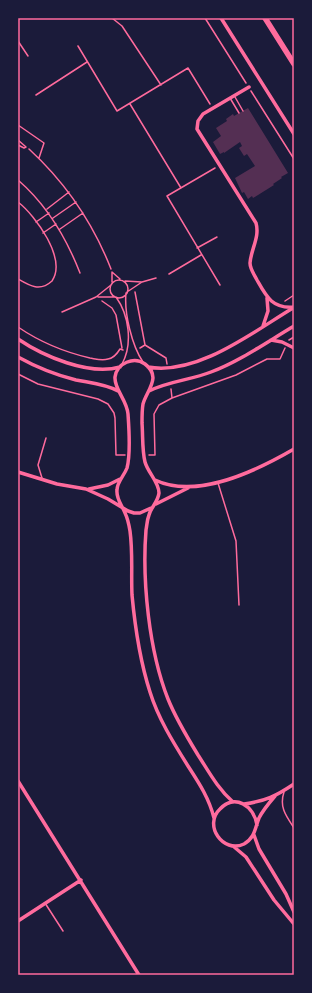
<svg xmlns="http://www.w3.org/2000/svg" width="312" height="993" viewBox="0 0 312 993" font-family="'Archivo Narrow',sans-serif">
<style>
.building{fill:#542f53}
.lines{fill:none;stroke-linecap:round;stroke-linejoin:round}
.path{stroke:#ff6b9d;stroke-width:1.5}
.service{stroke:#ff6b9d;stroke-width:1.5}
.minor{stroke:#ff6b9d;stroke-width:3.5}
.trunk{stroke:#ff6b9d;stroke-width:5.5}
.neatline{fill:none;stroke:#ff6b9d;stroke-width:1.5}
</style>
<rect width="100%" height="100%" fill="#1b1b3a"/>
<path class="building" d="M248,108l40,65 -7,4 1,1 -9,6 1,1 -21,13 -1,-2 -4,3 -4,-7 -2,1 -7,-15 20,-12 -8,-12 -3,2 -5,-8 3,-2 -2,-4 -16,11v-1l-4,2 -7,-12 8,-6 -5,-8 11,-7 -1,-2 7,-5 1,2z"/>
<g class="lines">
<path class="path" d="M112,18l10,8 39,59
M205,18l41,65
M78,46l39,65 71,-43 22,36
M251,91l43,68
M36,95l51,-33
M130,104l51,84
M18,125l26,18 -5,15
M29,149c37,34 64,74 82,120
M215,168l-48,28 53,89
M18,180c29,25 48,57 62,93
M18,202c18,14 49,57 34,79 -12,11 -22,5 -34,-2
M47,209l22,-17
M53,218l23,-16
M36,222l13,-9
M60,229l23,-16
M43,233l13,-9
M197,248l20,-11
M169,274l32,-19
M135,292l10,53 21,13 1,6
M102,301l10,7 4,7 6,33
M285,301l9,-6
M18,327c22,15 46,25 72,31 6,1 12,3 18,1 6,-1 9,-5 12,-10l3,1
M289,340l5,-3
M140,348l5,-3
M18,374l20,10 60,15 10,5 6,9 1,5 1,37h9
M171,389l1,9
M149,455h6l-1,-41 5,-9 13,-7 64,-23 31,-16h13l5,-11"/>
<path class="service" d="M18,41l10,15
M235,97l8,14
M230,98l9,15
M18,140l8,7 -2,1 -6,-3
M110 289a9 9 0 1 1 18 0a9 9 0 1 1-18 0Z
M125,281l17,1 14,-4
M112,282v-10l8,7
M127,292l15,-10
M126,293c-2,20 6,53 17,69
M98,297h16
M116,297c13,18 17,47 6,67
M62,312l34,-15 15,-12
M42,478l-4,-13 8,-27
M218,483l18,58 3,64
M284,792c-5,15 2,24 10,36
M45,903l18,28"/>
<path class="minor" d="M221,18l73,116
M249,87l-46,27 -5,7 -1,8 59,94c4,14 -5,26 -6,40 0,6 4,11 7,17 9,16 15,29 37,27
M263,326l5,-15 -1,-13
M18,339c25,17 71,37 102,28
M271,340l11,2 12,6
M18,357c18,10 38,18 58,23 15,3 29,4 42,11
M148,367c49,9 105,-35 145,-59
M149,391c20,-10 42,-11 62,-19 29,-11 56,-30 83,-46
M18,472l39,12 29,5 22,10 20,12 6,2h6l11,-5
M155,480c42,20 101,-9 139,-31
M89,489l19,-4 12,-6
M156,504l32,-16
M18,781l121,194
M244,804c22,-3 32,-8 50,-20
M214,818c-5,-20 -15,-35 -26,-52 -15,-24 -30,-48 -38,-74 -10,-31 -15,-65 -18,-97 -1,-21 1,-42 -2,-64 -1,-6 -2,-12 -5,-18 -3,-8 -9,-14 -8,-23 0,-8 7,-14 10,-22 4,-15 2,-39 1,-54 -1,-14 -14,-25 -13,-37 2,-14 19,-21 30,-13 17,13 2,26 -2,40 -1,6 -1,13 -1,19 1,13 0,27 3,39 3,11 14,20 14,31 -1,9 -8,14 -10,22 -2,5 -2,10 -3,15 -4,51 3,121 22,169 8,20 19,38 30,56 11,17 20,34 35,47
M257,825c-3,-19 -22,-32 -37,-16 -17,16 3,45 24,35 11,-6 11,-16 15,-26 4,-8 10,-15 16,-22
M254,835l5,14 27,45 8,18
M233,846l13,11 28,43 20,24
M18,921l63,-41"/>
<path class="trunk" d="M265,18l29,46"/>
</g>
<rect width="312" height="993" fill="none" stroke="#1b1b3a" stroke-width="38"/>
<rect x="19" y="19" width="274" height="955" class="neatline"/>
</svg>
